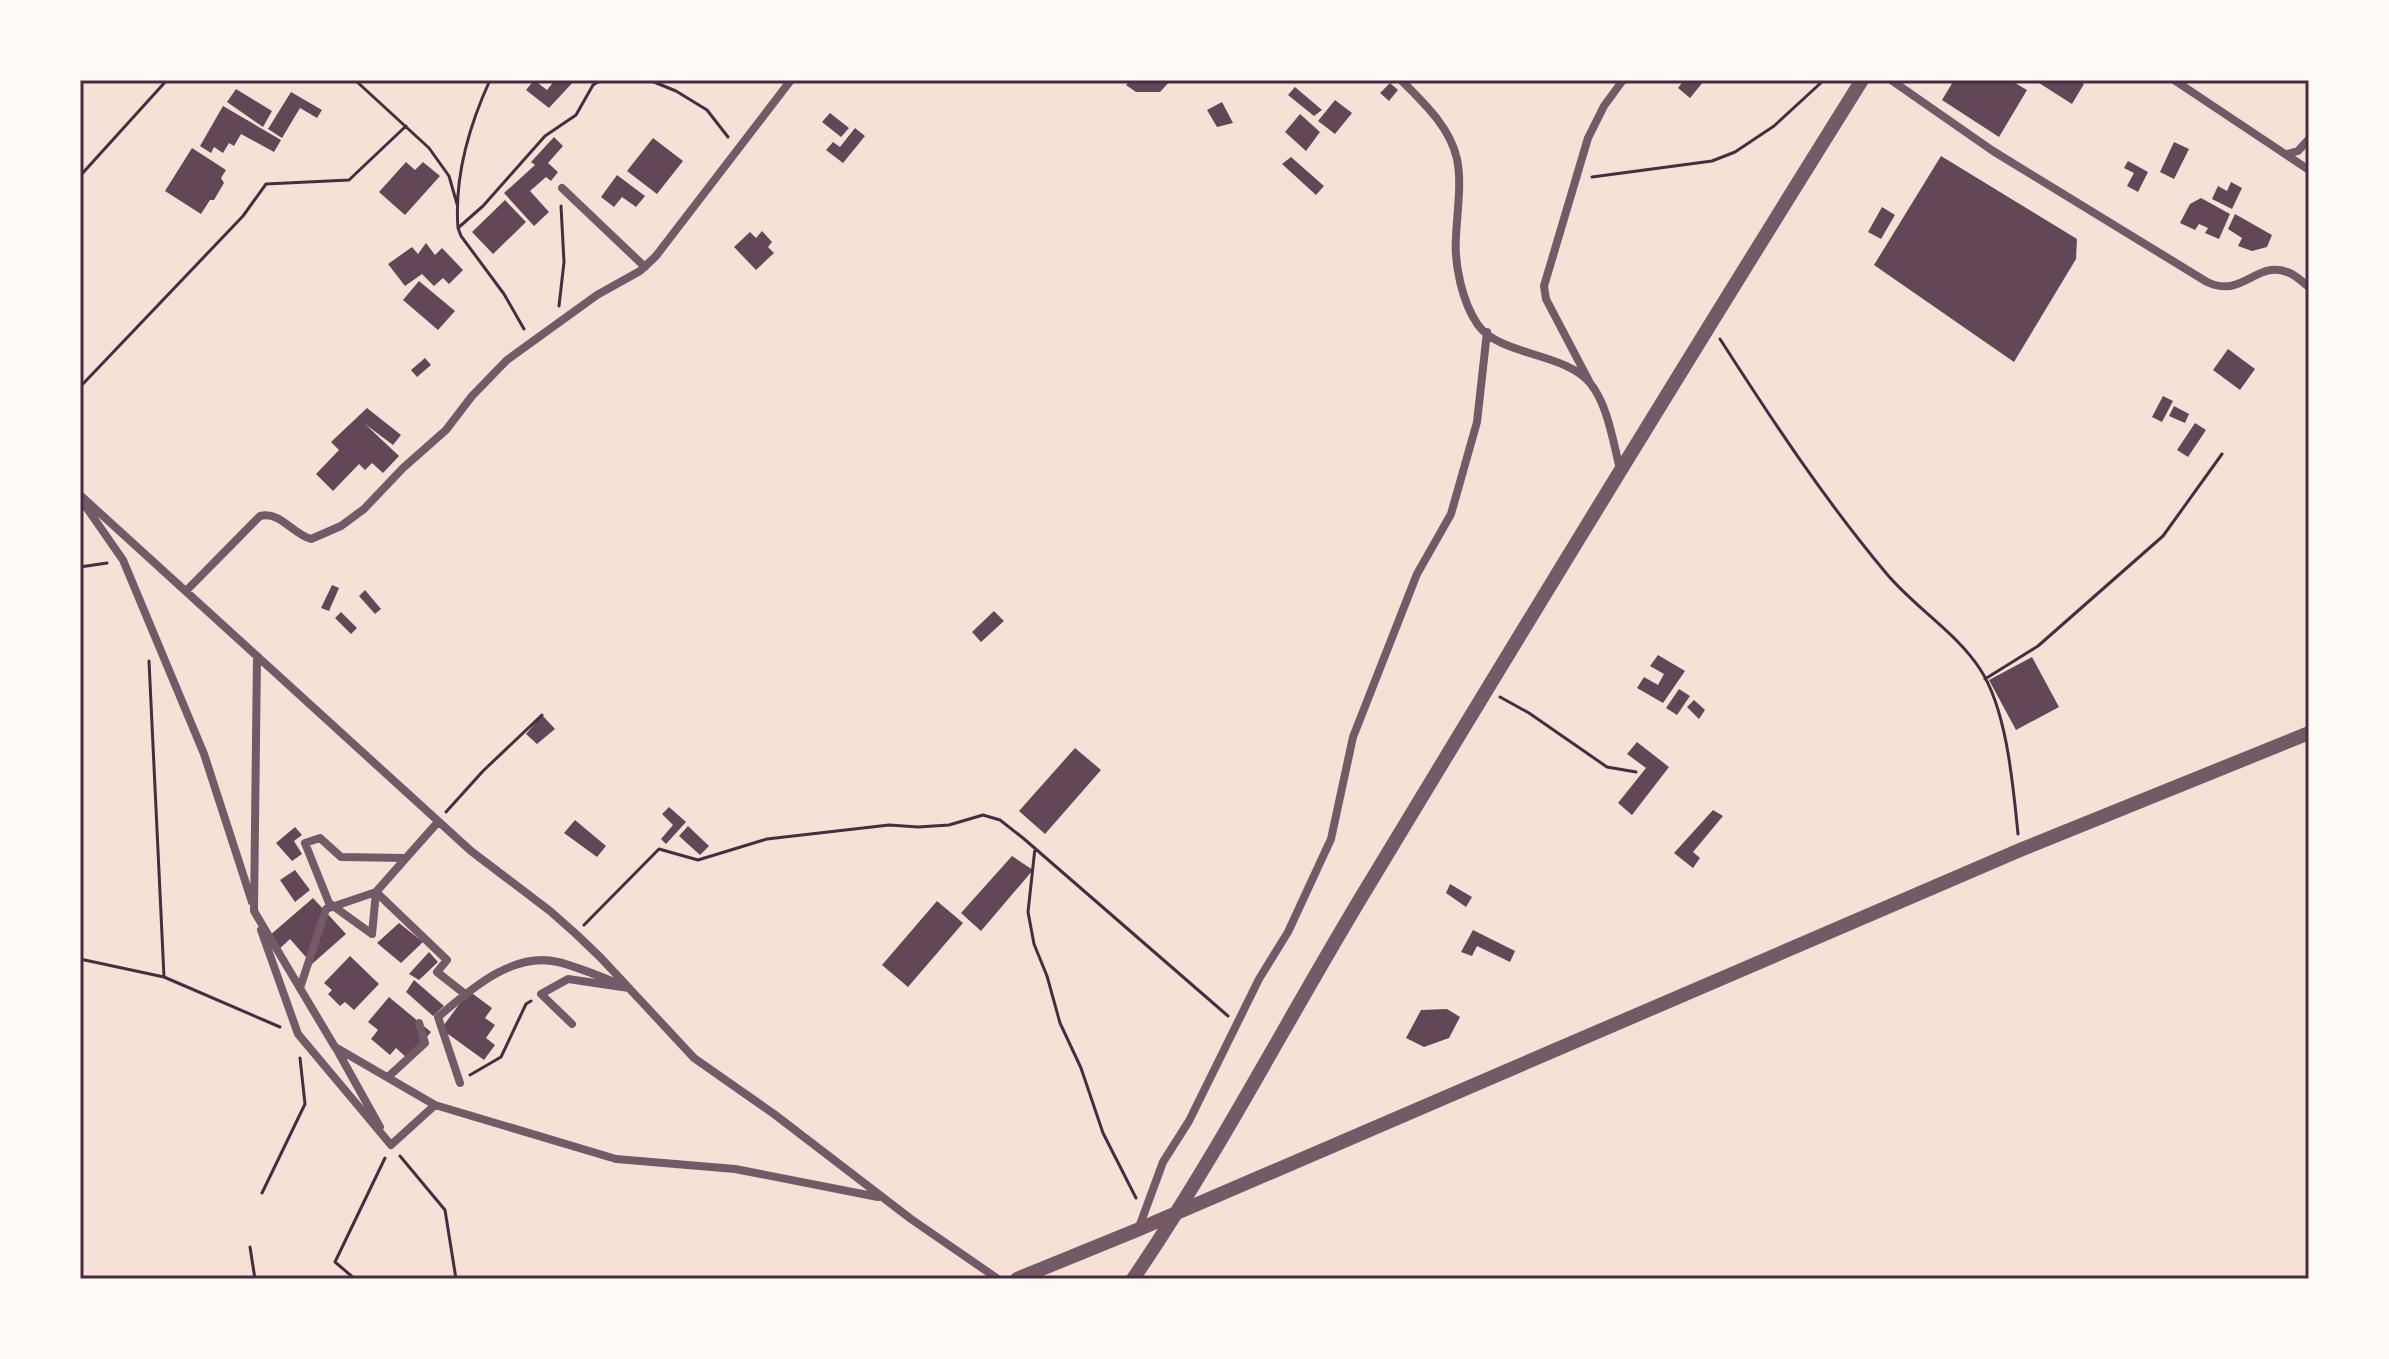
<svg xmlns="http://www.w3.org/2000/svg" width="2389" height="1359" viewBox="0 0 2389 1359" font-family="'Fira Sans Condensed',sans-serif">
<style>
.building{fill:#644757}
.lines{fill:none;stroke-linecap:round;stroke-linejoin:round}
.path{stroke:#4a2c40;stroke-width:3}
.minor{stroke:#755966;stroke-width:8}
.tertiary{stroke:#755966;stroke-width:14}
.neatline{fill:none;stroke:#4a2c40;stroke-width:3}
</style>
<rect width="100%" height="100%" fill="#f7e1d7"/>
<path class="building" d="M534,80l13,10 8,-10h20l-26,28 -23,-18z
M1131,80h40l-11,12h-24l-10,-7z
M1684,80h19l1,1 -14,17 -12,-10z
M1954,80h56l17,10 -28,47 -57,-37z
M2040,80h37l7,4 -12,20 -33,-21z
M1390,83l8,7 -9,11 -9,-8z
M1295,87l27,23 -8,6 -26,-21z
M236,89l36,22 -9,16 -36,-25z
M291,92l31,18 -5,8 -17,-10 -18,30 -14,-9z
M1335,100l17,13 -17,21 -17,-13z
M1222,102l11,21 -16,4 -10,-17z
M223,106l58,34 -7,12 -33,-18 -7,12 -5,-3 -6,10 -9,-6 -3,6 -11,-7z
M830,113l19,15 -8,9 -19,-15z
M1300,114l20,18 -14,19 -21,-19z
M855,128l10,8 -22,27 -17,-13 7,-8 7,5z
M554,137l9,9 -15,17 10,9 -7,9 -5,-4 -16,14 19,21 -15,14 -30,-33 31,-28 -4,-3z
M653,138l30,23 -26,33 -30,-23z
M2174,142l15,7 -15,30 -14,-7z
M192,148l34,22 -5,8 3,5 -10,17h-4l-9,14 -36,-23z
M1941,156l136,83 -1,20 -62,103 -140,-97z
M1291,157l33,29 -8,9 -34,-31z
M2128,161l20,11 -10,20 -11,-6 7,-13 -10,-5z
M406,162l9,8 8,-8 17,14 -35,39 -26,-23z
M617,175l28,21 -9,11 -14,-10 -8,10 -13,-10z
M2231,182l11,6 -10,21 -20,-10 6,-13 9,5z
M2201,198l29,16 -11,25 -14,-6 3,-5 -9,-4 -4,6 -15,-7 10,-19z
M505,200l21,22 -33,32 -21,-22z
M1882,207l13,8 -14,24 -13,-7z
M2235,214l37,21 -5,12 -15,4 -14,-5 4,-8 -14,-9z
M762,231l10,11 -4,5 6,6 -18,17 -22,-23 16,-15 6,6z
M426,243l9,12 7,-7 21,22 -14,14 -6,-6 -9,8 -12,-12 -17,12 -17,-22 24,-17 6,7z
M419,281l36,30 -17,19 -35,-30z
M2228,349l27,20 -15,21 -27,-20z
M425,358l6,7 -14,12 -6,-7z
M2163,396l10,5 -11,21 -10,-5z
M2174,406l15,8 -4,9 -16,-7z
M367,408l34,27 -8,10 -28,-21 34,32 -16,17 -11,-10 -7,7 -6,-6 -26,27 -17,-17 23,-24 -8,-8z
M2195,423l11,7 -18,27 -11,-7z
M332,585l7,3 -10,23 -8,-3z
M365,590l16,19 -6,5 -16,-18z
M994,611l10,10 -23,21 -9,-10z
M341,612l16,16 -6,6 -16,-16z
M1658,655l27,16 -22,32 -26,-15 7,-11 14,8 6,-11 -14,-8z
M2032,657l27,50 -43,23 -27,-50z
M1679,689l11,7 -13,19 -11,-7z
M1694,700l11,10 -6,9 -12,-12z
M542,715l13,14 -18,15 -11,-10z
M1637,742l32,25 -37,48 -14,-12 28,-35 -19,-14z
M1075,748l26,22 -56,64 -26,-23z
M669,807l17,15 -20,22 -5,-5 12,-14 -11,-11z
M1713,810l10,6 -30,36 7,6 -7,10 -19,-15z
M575,820l31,26 -9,11 -33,-24z
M688,826l21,20 -9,9 -21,-19z
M295,827l7,8 -8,6 8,13 -10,7 -16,-18z
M1012,856l21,14 -52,61 -20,-18z
M295,870l15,20 -15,12 -15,-22z
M1450,884l22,13 -6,10 -20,-14z
M313,898l33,36 -34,30 -22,-25 -14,13 -7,-16z
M937,901l26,22 -55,64 -26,-22z
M399,923l24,19 -22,21 -24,-20z
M1473,930l42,21 -5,11 -33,-16 -5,10 -11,-4z
M429,952l9,10 -19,18 -10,-6z
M350,956l29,28 -25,26 -9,-8 -5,4 -12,-12 4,-4 -8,-7z
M414,980l30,26 -11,10 -27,-24z
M469,991l23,17 -7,10 10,7 -9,13 9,7 -11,15 -43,-31z
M389,997l42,35 -23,27 -12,-11 -6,7 -19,-16 7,-9 -10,-8z
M1447,1009l13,8 -11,21 -25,9 -18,-9 15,-28z"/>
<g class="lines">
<path class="path" d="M355,80l74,68 20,28 8,28
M490,80c-21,46 -36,96 -32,148l3,8 43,58 20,35
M649,80l27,11 31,19 21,27
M80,176l87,-96
M1592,177l120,-16 23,-9 39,-26 50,-46
M458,228l25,-22 62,-70 31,-21 17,-30 8,-5
M559,306l5,-44 -3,-56
M1720,339c52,81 104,160 166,234 28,34 70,59 94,96 27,41 33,116 38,165
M80,387l163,-171 23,-32 83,-4 57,-54
M80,567l27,-4
M149,661l15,316
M1985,679l53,-33 125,-110 59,-82
M1500,697l29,16 78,54 29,5
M446,812l37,-41 59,-56
M1035,848l-7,64 6,32 13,32 13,47 21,45 22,65 33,65
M584,925l75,-76 39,11 69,-21 122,-14 29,2 31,-2 34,-10 17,5 23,18 205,178
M80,959l84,18 116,50
M470,1075l31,-18 25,-53 5,-3
M400,1156l45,54 11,69
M262,1193l43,-89 -5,-46
M250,1247l5,32
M355,1279l-20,-17 50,-104"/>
<path class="minor" d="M1401,80c22,22 49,47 56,79 5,24 0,53 -1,78 -2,27 6,65 22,88 22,31 86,27 112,58 18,22 23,59 30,86
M1891,80l102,71 214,131c36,17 49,-22 80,-10 8,2 15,10 22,15
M2174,80l135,90
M2287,154l11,-3 11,-12
M562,188l83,79
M1589,381l-43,-82 -2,-13 44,-148 16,-32 19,-26
M80,495l391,356 79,60 26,23 25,24 93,100 80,56 137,105 87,60
M84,504l39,56 81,194 48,148
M186,591l74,-75c21,-5 32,18 51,23l30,-13 23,-17 39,-41 43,-38 26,-34 35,-36 90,-65 43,-24 16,-15 135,-176
M257,656l-3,255 81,136 100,58 181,54 119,10 143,28
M406,858l-30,34 -4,42 -43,-31 -24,-60 15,-5 21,19 65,1 32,-36
M261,930l37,104 93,111
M300,988l26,-79 50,-17 71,68 -10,12 28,22
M336,1048l44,79
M388,1077l37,-34 -6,-20
M460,1083l-22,-66c32,-27 75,-66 120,-55 24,6 48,17 71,26l-61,-9 -27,15 31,30
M391,1145l44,-40
M1138,1230l25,-68 26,-41 70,-142 29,-47 43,-93 22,-102 64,-163 34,-60 26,-92 10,-90"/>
<path class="tertiary" d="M1017,1279l120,-49 883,-380 289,-117
M1133,1279c86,-126 156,-263 235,-393 163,-270 327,-539 494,-806"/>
</g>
<rect width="2389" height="1359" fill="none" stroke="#fffaf5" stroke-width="164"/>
<rect x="82" y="82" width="2225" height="1195" class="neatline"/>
</svg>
